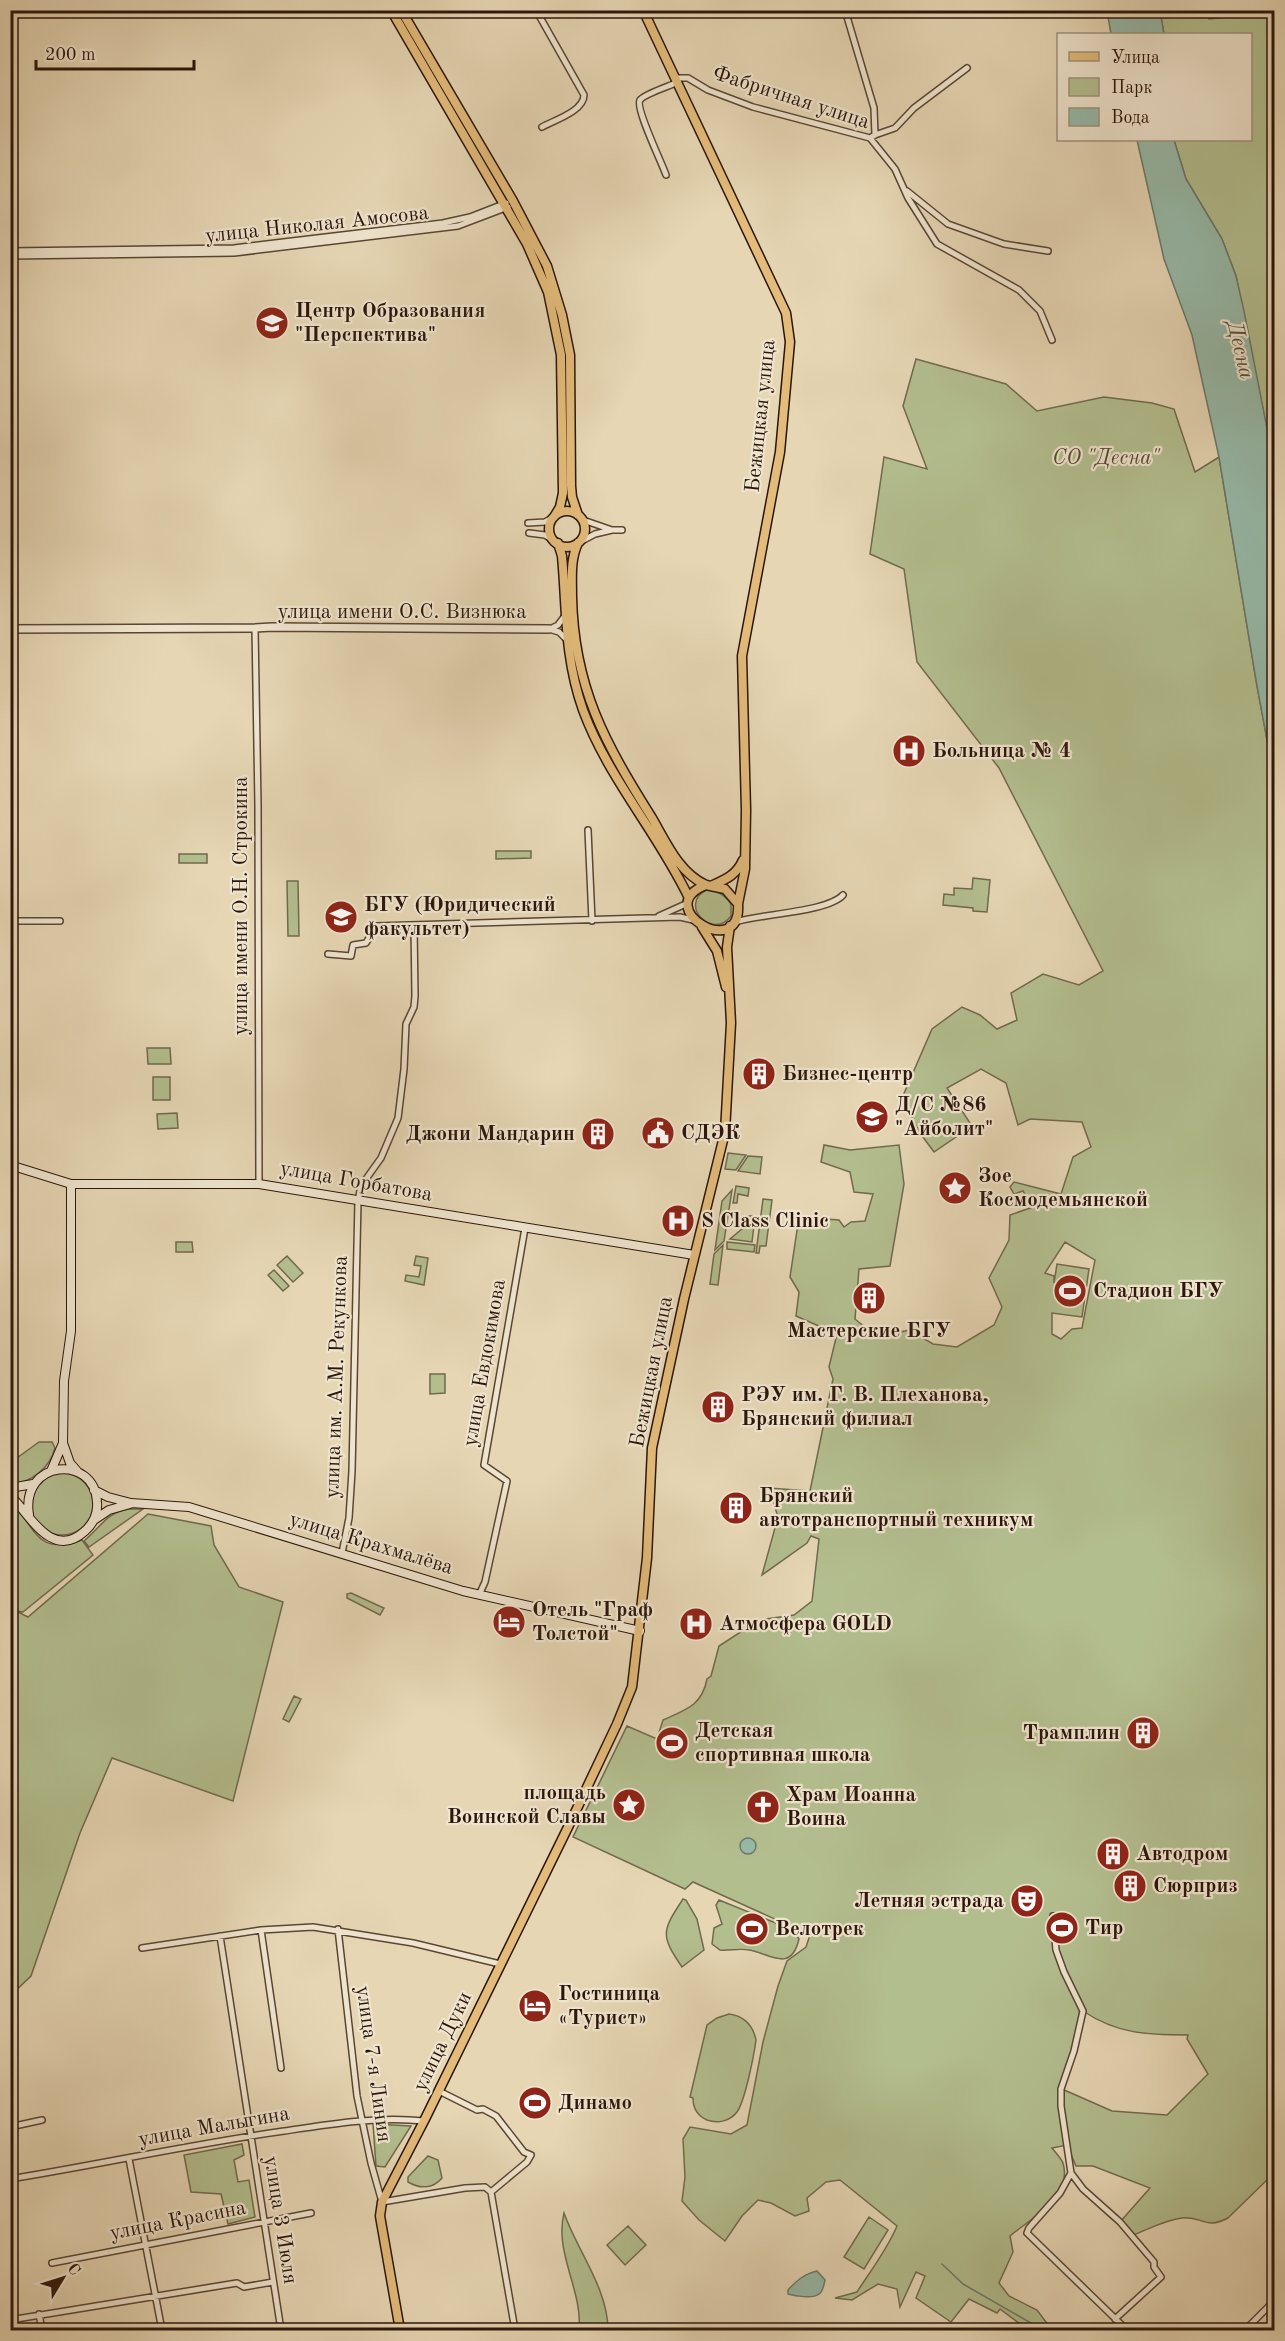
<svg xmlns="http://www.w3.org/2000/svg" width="1285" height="2341" viewBox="0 0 1285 2341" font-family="'Old Standard TT',serif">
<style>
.green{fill:#b3be8f;stroke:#706a4d;stroke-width:1.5;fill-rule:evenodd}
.water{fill:#97baa9;stroke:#6c786a;stroke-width:1.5}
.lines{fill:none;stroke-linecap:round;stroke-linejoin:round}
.stream{stroke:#6c786a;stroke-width:1.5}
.minor-casing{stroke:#5a4635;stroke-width:8}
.tertiary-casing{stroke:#5a4635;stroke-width:10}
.secondary-casing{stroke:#2c160b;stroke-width:10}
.primary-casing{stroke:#2c160b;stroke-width:11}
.minor{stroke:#efe4ce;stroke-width:5}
.tertiary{stroke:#efe4ce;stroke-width:7}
.secondary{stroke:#efe4ce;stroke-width:8}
.primary{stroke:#e3bb7a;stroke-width:8}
.labels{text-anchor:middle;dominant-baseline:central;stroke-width:4.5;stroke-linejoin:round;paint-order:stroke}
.street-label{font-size:21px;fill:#2c160b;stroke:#efe4ce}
.poi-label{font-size:21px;font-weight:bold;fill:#2c160b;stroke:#efe4ce;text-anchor:start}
.park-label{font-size:21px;font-style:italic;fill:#544833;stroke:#efe4ce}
.water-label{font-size:22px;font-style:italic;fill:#514f42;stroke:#efe4ce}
</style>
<rect width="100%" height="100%" fill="#e6d6b4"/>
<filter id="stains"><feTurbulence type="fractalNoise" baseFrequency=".00333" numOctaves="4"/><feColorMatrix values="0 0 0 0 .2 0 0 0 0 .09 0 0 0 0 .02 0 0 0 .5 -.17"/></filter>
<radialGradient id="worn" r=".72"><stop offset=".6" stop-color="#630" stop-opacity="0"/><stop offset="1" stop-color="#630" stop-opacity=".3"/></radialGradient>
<path class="green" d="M1160,11h49v8l65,-6v451l-38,-188 -14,-37 -36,-60 -12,-39h76v-106h-86z
M916,359l90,25 31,27 67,-14 48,6 22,6 21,63 24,-15 38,229 17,91v1396l-46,45c-23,12 -25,-2 -46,0 -17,2 -33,11 -49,17l-13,-13 30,-34 -57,-22h-17l-9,-21 -15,3c3,4 9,10 11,15 10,34 -32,55 -53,73l3,16 -14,31 10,13 28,14 12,16 13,4h-34l-28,-21 -3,4 -28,-14 -18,23 -35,-24 9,-22 -9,-4 -16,35 -3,-18 -19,-5 -26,16 -17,-2 22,-6c14,-22 30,-42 40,-66l-57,-46 -14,2 -19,16 2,13 -14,5 -24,-13 -13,-3 -16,16 -17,25 -26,-21 -17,-19 3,-24 -2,-38 7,-12 41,7 16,-9 16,-83 15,-56 9,-25 19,-14 4,-12 -117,-53 -8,7 -112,-52 54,-111 30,13 6,-19c22,-10 39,-14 44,-41l4,-3 8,-30 40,-26 35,-5 18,-14 7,-62 -8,-3 -4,7 -45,32 16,-58 -9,-29 41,3 23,-112 -4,-12 8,-33 -41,-18 3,-24 -9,-15 9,-60 40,3 5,7 7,-5 14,-1 8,-27 -19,-2 -4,-20 -29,-10 3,-17 26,5 49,-5 5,39 -14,82 -31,3 -4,50 22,18 32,-7 24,14 24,3 37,-22 8,-18 -13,-29 20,-38 1,-25 23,-8 -10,-16 -9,3 -4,-7 4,-5 47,12 12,-37 18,-10 -9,-25 -52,-3 -12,6 -12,-42 -25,-14 -34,19 25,38 -38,26 -14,-19 -18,-35 30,-69 30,-22 18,8 17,14 20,-9 -6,-27 32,-19 36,11 24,-14 -104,-203 -82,-106 -13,-93 -34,-15 14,-97 43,12 -24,-63zM1065,1242l30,18 -13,68 -10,1 -11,10 -9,-5v-21l30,4 7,-48 -32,-5 -3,19v-7l-9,-3zM1083,2011c34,23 65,24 105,24l-1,4 21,35 -41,41 -55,-4 -50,-22z
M496,851h35v7l-35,1z
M179,854h28v9h-28z
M973,878l17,2 -3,32 -14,-1v-3l-30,-3 1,-11 10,1v-7l18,1z
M287,881h11l1,55h-11z
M706,890c10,0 19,5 25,14v12c-18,25 -53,-11 -25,-26z
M147,1048h23l1,16h-23z
M153,1077h17v23h-17z
M177,1113l1,15 -20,1 -1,-15z
M728,1153l18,2 -10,15 -11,-1z
M748,1156l14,1 -2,17 -22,-3z
M736,1186l13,2 -1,8 -10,-2 -1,9h-4z
M732,1190l-8,51 -9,9 7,-49z
M763,1199l9,1 -6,46h-6l-1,7h-3z
M749,1216h6l-3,26 -22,-3 13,-11z
M176,1242h16l1,10h-17z
M727,1242l28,3 -1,7 -27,-3z
M723,1245l-5,40 -8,-1 4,-30z
M287,1256l16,17 -10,9 -16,-17z
M416,1256l12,2 -4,27 -19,-4 1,-6 13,2 2,-11 -7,-1z
M274,1270l15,16 -6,5 -15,-16z
M430,1374h15v19l-15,1z
M39,1442h13l3,6c-5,20 -24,35 -44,36l-1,-21z
M31 1504a31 31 0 1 1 62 0a31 31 0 1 1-62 0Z
M11,1500c24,27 25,57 71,40l11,15 -70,57 -12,-2z
M129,1509h14l-54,38 -5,-6c16,-13 23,-29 45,-32z
M148,1514l63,12 3,19 25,42 44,15 -50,199 -121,-43 -32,75 -49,143 -20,19v-384h5l12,6z
M351,1593l33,15 -4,7 -33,-17v-4z
M294,1696l7,3 -12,23 -6,-3z
M683,1899l3,1 11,19 7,31 -22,17c-22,-32 -20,-36 1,-68z
M719,1900l74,30 6,9c-8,35 -30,14 -50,11 -9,-2 -20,1 -29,0l-8,-6 2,-16 8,-4 -6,-19z
M729,2014c15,2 24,12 27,26 -2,15 -11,61 -19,72 -7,9 -19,12 -30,8 -9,-4 -14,-12 -14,-22l-3,-1 17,-72 10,-7z
M373,2124l38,2 -26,41 -9,-1z
M242,2144l2,11 -10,5 4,22 11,-2 6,37 -27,7 -7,-30 -30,-2 -7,-37z
M428,2156l10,4 4,18c-9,11 -22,11 -34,4v-5z
M564,2213c14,39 44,76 44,117h-29c4,-39 -25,-77 -15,-117z
M869,2217l19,13 -24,39 -20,-12z
M628,2226l18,19 -21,20 -18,-20z"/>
<path class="water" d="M1107,11h53l4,23h-53z
M1137,140h37l12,39 36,60 14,37 8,35 30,153v109l-3,4 -1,24 4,32v144l-17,-91 -38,-229 -27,-122 -28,-76z
M740 1846a8 8 0 1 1 16 0a8 8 0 1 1-16 0Z
M817,2271l8,9c-1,4 -2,12 -6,14 -6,5 -24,2 -31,0v-4c8,-9 16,-16 29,-19z"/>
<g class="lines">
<path class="stream" d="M942,2264l21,20 80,46"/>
<g class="minor-casing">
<path id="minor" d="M536,10l48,85c0,16 -29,25 -42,32
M845,10l29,98 1,27 -5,3
M676,78h12l20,12 45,17 117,31 25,31 13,29 29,46 82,46 21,21 12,29
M875,135l20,-7 19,-20 53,-40
M666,175c-4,-12 -31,-67 -26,-75 4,-6 30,-14 38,-18
M907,191l41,33 56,20 44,7
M10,251l224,-3 209,-25 27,-6 36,-14
M10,256l224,-3 224,-27 50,-19
M528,523l17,-1 9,-5
M612,530h10
M529,533l16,2 13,8
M578,543l17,-9 17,-4 -29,-10
M255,628l3,177 1,379
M549,629l10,3 8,8
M550,629l8,-4 6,-8
M588,830l4,91
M659,916l29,-13
M10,921h50
M735,922c25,-8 93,-10 108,-27
M328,954l23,2 2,-11 13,-2 10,-17 304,-9 13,3
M342,1553l7,-35 3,-47 6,-270 3,-15 20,-28 17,-40 6,-49 2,-45 8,-17 1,-11 -1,-71
M479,1595l6,-13 22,-101 -23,-16 41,-237
M1053,1916l3,34 8,22 19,39 -9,40 -13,38v17l10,67 -11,20 -31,35 -2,5 100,97
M338,1929l19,167 14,67 11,39 83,-14 20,-1 6,5 24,138
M261,1930l20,138
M220,1936l61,394
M142,1948l119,-18 52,-3 100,16 87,21
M439,2091l38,19 6,-1 13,7 28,36 7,3 -4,7 -36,30
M10,2127l32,-7
M129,2159l33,171
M1071,2173l12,16 37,33 34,40v5l7,10 -46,42
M10,2179c92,-15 182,-35 274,-48 46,-7 94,-15 140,-10
M52,2263l259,-50
M39,2314l3,16
M10,2320l227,-37 7,4 29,-5
M1245,2330l29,-29"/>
</g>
<g class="tertiary-casing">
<path id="tertiary" d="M10,629l245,-1 17,-1 277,2"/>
</g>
<g class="secondary-casing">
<path id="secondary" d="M10,1165l61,19h188l435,71
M63,1443l7,20 7,8
M51,1471l12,-28 1,-62 7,-50v-147
M10,1488l23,-4
M94,1490l14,7 23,6 58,4 274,84 177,40
M11,1496c19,19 41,65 74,35 9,-8 13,-18 12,-29 -2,-48 -77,-43 -68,13
M94,1520l15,-10 21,-6"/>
</g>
<g class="primary-casing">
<path id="primary" d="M391,10l136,234 21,48 13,63 2,138 -3,14 -6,10
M401,10l112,191 34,65 15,49 8,40 1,131 1,11 6,18
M643,10l143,303 4,29 -10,110 -38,204 4,154 -1,59 -7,35
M549 529a18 18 0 1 1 36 0a18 18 0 1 1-36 0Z
M558,543l4,13c5,54 2,100 21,154 25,68 75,123 106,188
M578,543c-8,17 -6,35 -6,54 2,91 33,146 80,221 14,24 27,55 54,67
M706,885l19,4 13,15c4,59 -89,3 -32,-19z
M713,885c14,-6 24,-11 30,-25
M702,927l15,24 9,36
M400,2330l-20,-114 2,-14 42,-81 148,-302 45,-95 15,-37 15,-129 5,-110 32,-149 41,-167 6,-109 -4,-76 3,-21"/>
</g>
<use href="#minor" class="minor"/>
<use href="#tertiary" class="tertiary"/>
<use href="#secondary" class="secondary"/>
<use href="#primary" class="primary"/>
</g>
<defs>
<g id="school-disc" transform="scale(1.725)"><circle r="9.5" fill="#8f2418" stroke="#efe4ce"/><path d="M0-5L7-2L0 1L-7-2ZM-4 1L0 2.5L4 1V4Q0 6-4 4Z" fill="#fff"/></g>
<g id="hospital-disc" transform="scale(1.725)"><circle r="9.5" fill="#8f2418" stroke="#efe4ce"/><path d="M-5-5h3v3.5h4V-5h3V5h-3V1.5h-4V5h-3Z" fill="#fff"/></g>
<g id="university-disc" transform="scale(1.725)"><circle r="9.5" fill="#8f2418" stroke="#efe4ce"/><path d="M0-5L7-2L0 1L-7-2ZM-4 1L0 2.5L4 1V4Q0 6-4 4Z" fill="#fff"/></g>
<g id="building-disc" transform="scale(1.725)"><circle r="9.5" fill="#8f2418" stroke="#efe4ce"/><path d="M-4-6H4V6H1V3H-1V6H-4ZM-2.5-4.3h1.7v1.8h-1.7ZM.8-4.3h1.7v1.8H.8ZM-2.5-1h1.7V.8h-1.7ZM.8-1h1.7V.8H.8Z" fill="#fff"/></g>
<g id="civic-disc" transform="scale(1.725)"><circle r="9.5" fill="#8f2418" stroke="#efe4ce"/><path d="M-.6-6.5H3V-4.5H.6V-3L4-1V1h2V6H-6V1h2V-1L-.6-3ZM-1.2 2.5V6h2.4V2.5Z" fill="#fff"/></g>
<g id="sight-disc" transform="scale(1.725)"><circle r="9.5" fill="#8f2418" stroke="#efe4ce"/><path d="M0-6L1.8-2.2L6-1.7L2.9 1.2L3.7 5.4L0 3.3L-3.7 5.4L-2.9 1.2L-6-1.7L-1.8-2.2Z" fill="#fff"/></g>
<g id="stadium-disc" transform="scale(1.725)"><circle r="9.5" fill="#8f2418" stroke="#efe4ce"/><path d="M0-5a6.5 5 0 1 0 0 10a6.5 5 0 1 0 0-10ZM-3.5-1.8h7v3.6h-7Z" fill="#fff"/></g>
<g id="hotel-disc" transform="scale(1.725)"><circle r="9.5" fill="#8f2418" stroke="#efe4ce"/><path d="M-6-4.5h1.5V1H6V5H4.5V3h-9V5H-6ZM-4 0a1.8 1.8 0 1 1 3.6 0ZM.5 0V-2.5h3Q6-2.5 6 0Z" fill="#fff"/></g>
<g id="church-disc" transform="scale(1.725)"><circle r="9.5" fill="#8f2418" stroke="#efe4ce"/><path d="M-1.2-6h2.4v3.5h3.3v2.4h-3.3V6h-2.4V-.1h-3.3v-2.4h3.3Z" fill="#fff"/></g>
<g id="theatre-disc" transform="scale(1.725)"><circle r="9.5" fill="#8f2418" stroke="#efe4ce"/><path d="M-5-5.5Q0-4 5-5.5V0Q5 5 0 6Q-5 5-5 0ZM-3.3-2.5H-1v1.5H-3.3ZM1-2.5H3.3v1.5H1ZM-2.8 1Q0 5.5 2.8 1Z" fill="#fff"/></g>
</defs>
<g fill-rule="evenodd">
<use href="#school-disc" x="272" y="323"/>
<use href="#hospital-disc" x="909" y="751"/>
<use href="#university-disc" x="341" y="917"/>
<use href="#building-disc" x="759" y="1074"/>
<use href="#school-disc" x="872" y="1117"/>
<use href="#civic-disc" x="658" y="1133"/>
<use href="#building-disc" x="598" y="1134"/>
<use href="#sight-disc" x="955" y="1188"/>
<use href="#hospital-disc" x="678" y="1221"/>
<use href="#stadium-disc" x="1070" y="1291"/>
<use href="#building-disc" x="869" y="1298"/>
<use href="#building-disc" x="718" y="1407"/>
<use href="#building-disc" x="736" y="1508"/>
<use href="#hotel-disc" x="509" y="1622"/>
<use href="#hospital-disc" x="696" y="1624"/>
<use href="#building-disc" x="1143" y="1733"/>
<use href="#stadium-disc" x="672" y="1743"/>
<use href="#sight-disc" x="629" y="1805"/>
<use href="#church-disc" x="763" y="1807"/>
<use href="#building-disc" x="1113" y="1854"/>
<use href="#building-disc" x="1130" y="1886"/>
<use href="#theatre-disc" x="1027" y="1901"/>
<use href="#stadium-disc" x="1062" y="1928"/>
<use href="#stadium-disc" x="752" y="1929"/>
<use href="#hotel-disc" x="535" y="2006"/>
<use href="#stadium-disc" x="535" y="2103"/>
</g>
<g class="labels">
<g class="street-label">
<text transform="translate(791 98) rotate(18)">Фабричная улица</text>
<text transform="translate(317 225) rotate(-6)">улица Николая Амосова</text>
<text transform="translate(761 416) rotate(-84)">Бежицкая улица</text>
<text x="402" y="612">улица имени О.С. Визнюка</text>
<text transform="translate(241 906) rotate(-90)">улица имени О.Н. Строкина</text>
<text transform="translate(356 1182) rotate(10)">улица Горбатова</text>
<text transform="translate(485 1363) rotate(-80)">улица Евдокимова</text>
<text transform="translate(652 1372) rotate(-79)">Бежицкая улица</text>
<text transform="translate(337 1377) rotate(-88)">улица им. А.М. Рекункова</text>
<text transform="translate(371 1544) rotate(17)">улица Крахмалёва</text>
<text transform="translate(443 2042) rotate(-64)">улица Дуки</text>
<text transform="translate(373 2064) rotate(82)">улица 7-я Линия</text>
<text transform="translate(214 2127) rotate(-10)">улица Малыгина</text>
<text transform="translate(280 2220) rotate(81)">улица 3 Июля</text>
<text transform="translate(178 2221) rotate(-11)">улица Красина</text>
</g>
<g class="poi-label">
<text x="295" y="311">Центр Образования<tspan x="295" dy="24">"Перспектива"</tspan></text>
<text x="932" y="751">Больница № 4</text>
<text x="364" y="905">БГУ (Юридический<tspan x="364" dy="24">факультет)</tspan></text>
<text x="782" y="1074">Бизнес-центр</text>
<text x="895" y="1105">Д/С №86<tspan x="895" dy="24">"Айболит"</tspan></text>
<text x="681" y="1133">СДЭК</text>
<text x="575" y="1134" text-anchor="end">Джони Мандарин</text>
<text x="978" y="1176">Зое<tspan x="978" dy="24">Космодемьянской</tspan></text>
<text x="701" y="1221">S Class Clinic</text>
<text x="1093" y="1291">Стадион БГУ</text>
<text x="869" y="1331" text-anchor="middle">Мастерские БГУ</text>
<text x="741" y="1395">РЭУ им. Г. В. Плеханова,<tspan x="741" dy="24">Брянский филиал</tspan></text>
<text x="759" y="1496">Брянский<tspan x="759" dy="24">автотранспортный техникум</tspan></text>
<text x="532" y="1610">Отель "Граф<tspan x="532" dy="24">Толстой"</tspan></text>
<text x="719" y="1624">Атмосфера GOLD</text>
<text x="695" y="1731">Детская<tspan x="695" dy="24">спортивная школа</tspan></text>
<text x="1120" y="1733" text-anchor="end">Трамплин</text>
<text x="606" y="1793" text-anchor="end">площадь<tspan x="606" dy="24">Воинской Славы</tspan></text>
<text x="786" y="1795">Храм Иоанна<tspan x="786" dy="24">Воина</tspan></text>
<text x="1136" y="1854">Автодром</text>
<text x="1153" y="1886">Сюрприз</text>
<text x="1004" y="1901" text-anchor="end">Летняя эстрада</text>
<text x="1085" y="1928">Тир</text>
<text x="775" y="1929">Велотрек</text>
<text x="558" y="1994">Гостиница<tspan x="558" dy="24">«Турист»</tspan></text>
<text x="558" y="2103">Динамо</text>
</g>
<g class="park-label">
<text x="1106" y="458">СО "Десна"</text>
</g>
<g class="water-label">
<text transform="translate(1240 350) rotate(77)">Десна</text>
</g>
</g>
<rect width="1285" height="2341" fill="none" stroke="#e6d6b4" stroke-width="36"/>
<rect x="12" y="12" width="1261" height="2317" fill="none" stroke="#2c160b" stroke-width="3"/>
<rect x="18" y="18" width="1249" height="2305" fill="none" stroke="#2c160b" stroke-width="1.5"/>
<rect x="1057" y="33" width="195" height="108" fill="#efe4ce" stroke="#a19280" stroke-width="1.5"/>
<rect x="1069" y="52" width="30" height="9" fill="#e3bb7a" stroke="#a19280" stroke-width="1.5"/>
<text x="1111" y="63" font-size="18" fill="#2c160b">Улица</text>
<rect x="1069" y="78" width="30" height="18" fill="#b3be8f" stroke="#a19280" stroke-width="1.5"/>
<text x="1111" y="93" font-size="18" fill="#2c160b">Парк</text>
<rect x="1069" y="108" width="30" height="18" fill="#97baa9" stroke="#a19280" stroke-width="1.5"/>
<text x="1111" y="123" font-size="18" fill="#2c160b">Вода</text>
<g transform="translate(63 2278) rotate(52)" stroke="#efe4ce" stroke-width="4.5" paint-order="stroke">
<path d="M0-4.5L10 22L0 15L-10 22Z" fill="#2c160b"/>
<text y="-9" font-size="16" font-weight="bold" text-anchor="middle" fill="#2c160b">С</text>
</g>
<path d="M36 60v9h158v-9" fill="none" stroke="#2c160b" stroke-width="3"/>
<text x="45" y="60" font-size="18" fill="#2c160b" stroke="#efe4ce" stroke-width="4.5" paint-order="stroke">200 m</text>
<rect width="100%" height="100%" filter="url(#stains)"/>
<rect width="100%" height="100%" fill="url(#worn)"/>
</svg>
